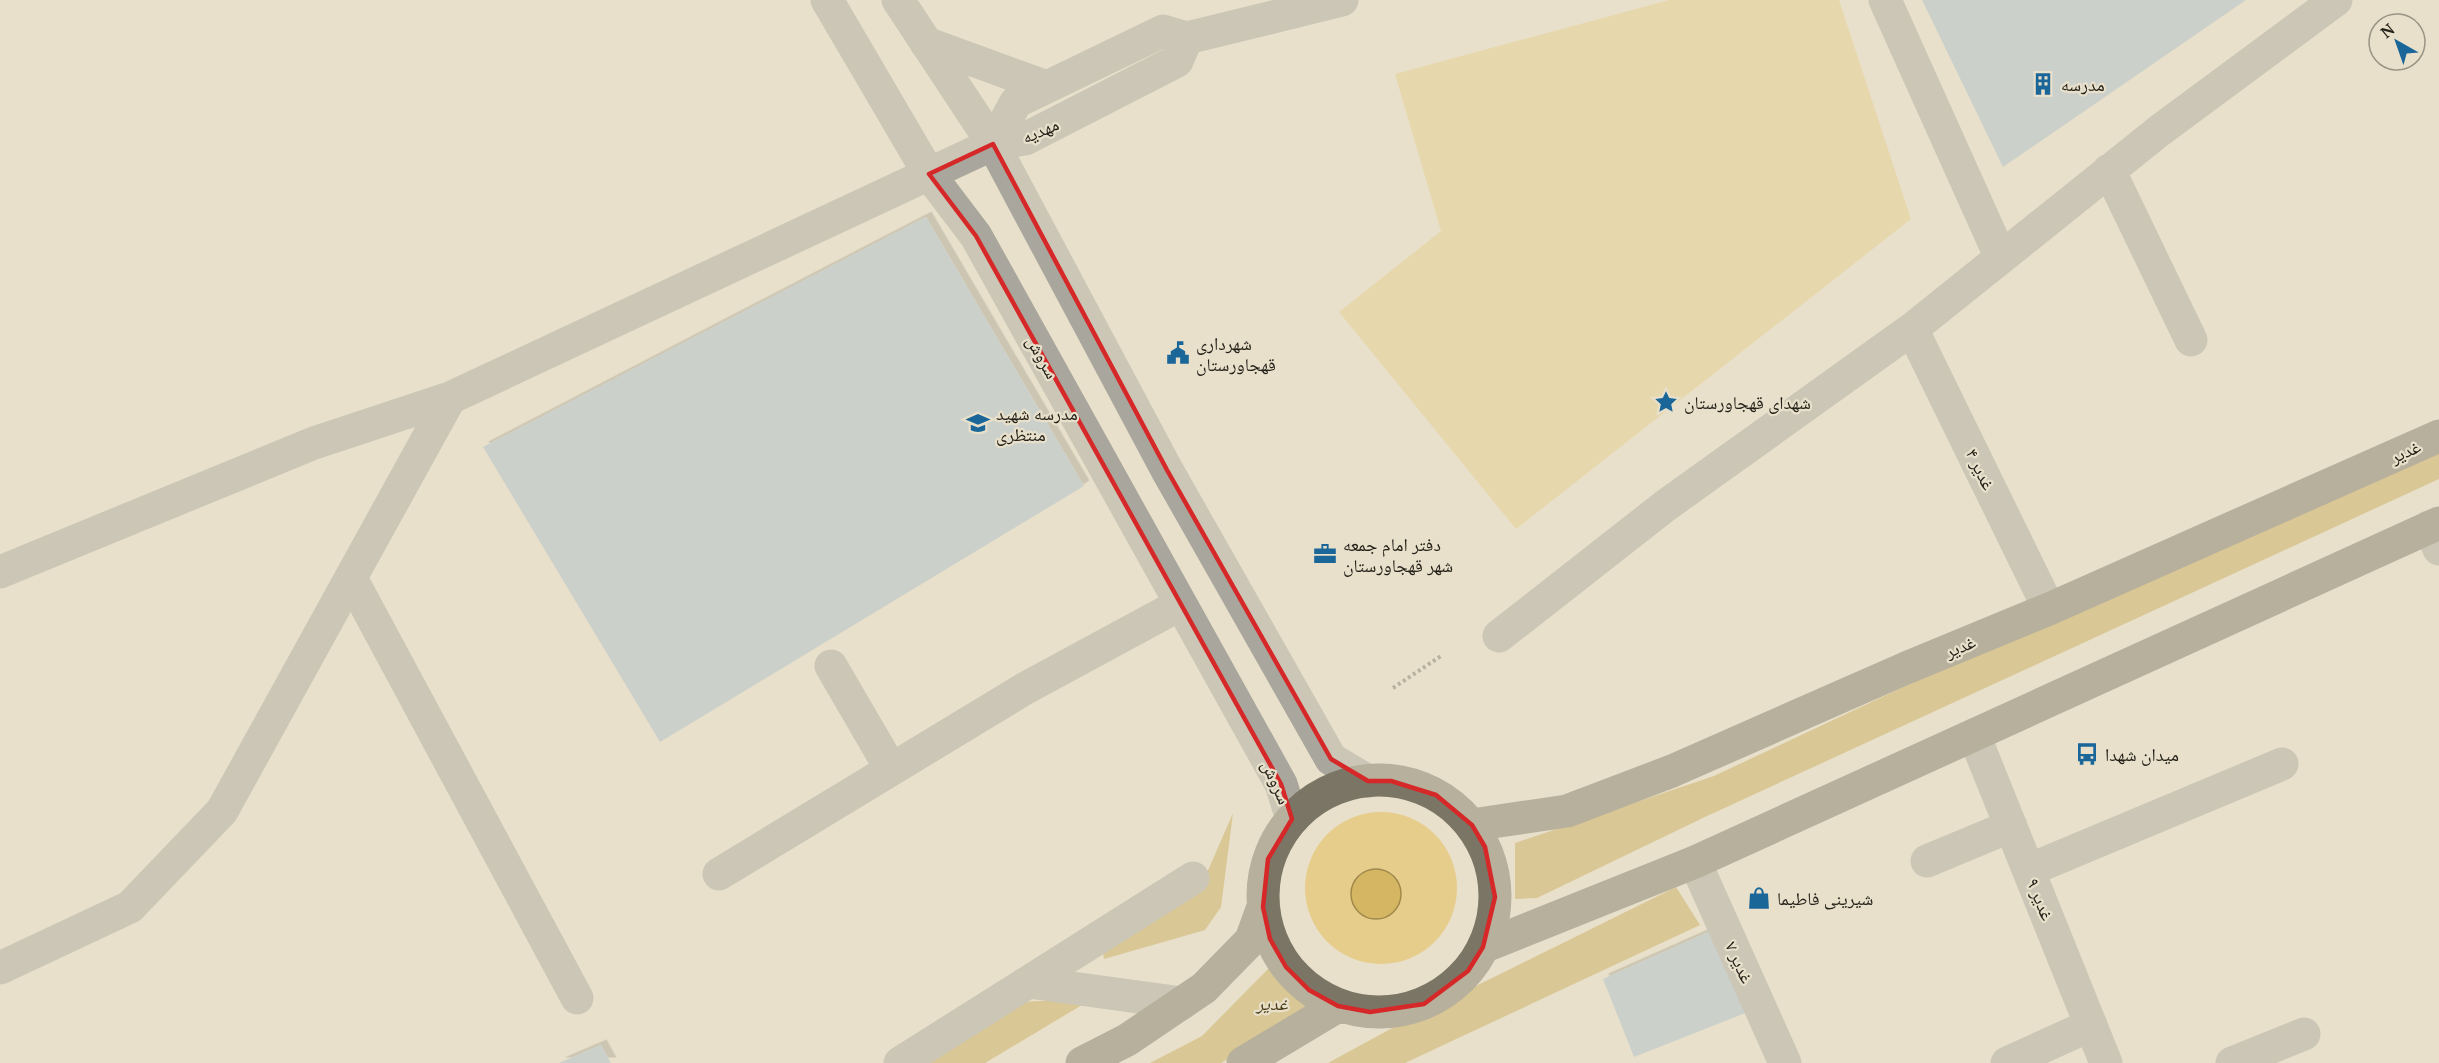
<svg xmlns="http://www.w3.org/2000/svg" width="2439" height="1063" viewBox="0 0 2439 1063" font-family="'PT Serif','Noto Naskh Arabic',serif">
<style>
.green{fill:#e7cd8b}
.forest{fill:#c7a854}
.water{fill:#d5b662;stroke:#a0894c;stroke-width:1.5}
.building{fill:#abbdcc;filter:url(#shadow)}
.lines{fill:none;stroke-linecap:round;stroke-linejoin:round}
.path{stroke:#807b6d;stroke-width:4;stroke-dasharray:3 3;stroke-linecap:butt}
.minor{stroke:#a9a69d;stroke-width:33}
.major{stroke:#7b7565;stroke-width:33}
.marked{fill:none;stroke:#d62828;stroke-width:4.5;stroke-linejoin:round}
.labels{text-anchor:middle;dominant-baseline:central;stroke-width:4.5;stroke-linejoin:round;paint-order:stroke}
.poi-label{font-size:18px;fill:#24211a;stroke:#e8e0ca;text-anchor:start}
.street-label{font-size:18px;fill:#24211a;stroke:#e8e0ca}
.park-label{font-size:18px;font-style:italic;fill:#4a3c18;stroke:#e8e0ca}
</style>
<defs>
<filter id="shadow"><feDropShadow dx="5.5" dy="-5.5" stdDeviation="0" flood-color="#0004"/></filter>
</defs>
<rect width="100%" height="100%" fill="#e8e0ca"/>
<path class="green" d="M1669,0h170l72,219 -395,310 -177,-217 102,-81 -46,-157z
M1305 888a76 76 0 1 1 152 0a76 76 0 1 1-152 0Z"/>
<path class="forest" d="M2439,447v32l-732,337 -170,82 -22,1v-56l199,-67 270,-127z
M1233,813l-12,94 -16,23 -101,29 -2,-12 101,-65z
M1676,887l24,38 -295,138h-77l79,-43z
M1271,966l46,43 -96,54h-71l52,-27z
M1092,999l-107,64h-64l95,-61z"/>
<path class="water" d="M1351 894a25 25 0 1 1 50 0a25 25 0 1 1-50 0Z"/>
<path class="building" d="M1922,0h324l-243,167z
M926,217l158,269 -424,256 -177,-295z
M1711,931l37,81 -114,45 -31,-78z
M601,1045l10,18h-52z"/>
<g class="lines">
<path class="path" d="M1393,688l48,-32"/>
<path class="minor" d="M827,0l102,174 47,62 305,548 11,35
M898,0l95,144 174,326 164,289 37,22
M1885,0l116,258
M926,43l121,44
M993,144l23,-42 147,-71 24,7 155,-38
M2109,170l82,170
M1912,329l137,280
M2429,527l10,22
M0,572l314,-129 136,-45 543,-254 32,-5 152,-78 10,-23
M351,578l226,420
M1499,636l166,-130 247,-177 247,-198 177,-131
M831,666l60,103
M1974,735l132,328
M1927,861l84,-35
M1695,862l90,201
M2029,870l253,-106
M719,874l305,-185 157,-85
M0,968l130,-61 92,-96 228,-413
M1029,982l153,21
M900,1063l293,-185
M2007,1063l84,-38
M2232,1063l72,-29"/>
<path class="major" d="M1263 896a116 116 0 1 1 232 0a116 116 0 1 1-232 0Z
M1472,825l95,-14 105,-40 234,-103 143,-59 390,-173
M1483,947l212,-85 744,-339
M1082,1063l45,-23 77,-52 47,-48 12,-33
M1243,1063l95,-57"/>
</g>
<path d="M0 0H2439V1063H0ZM993,144l174,326 164,289 37,22h23l45,14 36,30 13,22 10,50 -12,50 -15,24 -44,33 -54,8 -32,-6 -29,-16 -23,-23 -16,-28 -7,-32 5,-48 24,-40 -11,-35 -305,-548 -47,-62z" fill="#e8e0ca" fill-opacity=".55" fill-rule="evenodd"/>
<path class="marked" d="M993,144l174,326 164,289 37,22h23l45,14 36,30 13,22 10,50 -12,50 -15,24 -44,33 -54,8 -32,-6 -29,-16 -23,-23 -16,-28 -7,-32 5,-48 24,-40 -11,-35 -305,-548 -47,-62z"/>
<defs>
<g id="building-bare" transform="scale(1.8)"><path d="M-4-6H4V6H1V3H-1V6H-4ZM-2.5-4.3h1.7v1.8h-1.7ZM.8-4.3h1.7v1.8H.8ZM-2.5-1h1.7V.8h-1.7ZM.8-1h1.7V.8H.8Z" fill="#1a6699" stroke="#e8e0ca" stroke-width="2.5" paint-order="stroke"/></g>
<g id="civic-bare" transform="scale(1.8)"><path d="M-.6-6.5H3V-4.5H.6V-3L4-1V1h2V6H-6V1h2V-1L-.6-3ZM-1.2 2.5V6h2.4V2.5Z" fill="#1a6699" stroke="#e8e0ca" stroke-width="2.5" paint-order="stroke"/></g>
<g id="sight-bare" transform="scale(1.8)"><path d="M0-6L1.8-2.2L6-1.7L2.9 1.2L3.7 5.4L0 3.3L-3.7 5.4L-2.9 1.2L-6-1.7L-1.8-2.2Z" fill="#1a6699" stroke="#e8e0ca" stroke-width="2.5" paint-order="stroke"/></g>
<g id="school-bare" transform="scale(1.8)"><path d="M0-5L7-2L0 1L-7-2ZM-4 1L0 2.5L4 1V4Q0 6-4 4Z" fill="#1a6699" stroke="#e8e0ca" stroke-width="2.5" paint-order="stroke"/></g>
<g id="office-bare" transform="scale(1.8)"><path d="M-6-3h4V-5.5h4V-3h4V5H-6ZM-1-4.5V-3h2v-1.5ZM-6 0V1H6V0Z" fill="#1a6699" stroke="#e8e0ca" stroke-width="2.5" paint-order="stroke"/></g>
<g id="bus-bare" transform="scale(1.8)"><path d="M-5-6H5V4H4V6H2V4H-2V6H-4V4H-5ZM-3.5-4V0h7V-4ZM-3.5 1.2v1.5H-2V1.2ZM2 1.2v1.5H3.5V1.2Z" fill="#1a6699" stroke="#e8e0ca" stroke-width="2.5" paint-order="stroke"/></g>
<g id="shop-bare" transform="scale(1.8)"><path d="M-5-2.5h2.3a2.7 3.5 0 0 1 5.4 0H5L5.5 6h-11ZM-1.5-2.5h3a1.5 2.3 0 0 0-3 0Z" fill="#1a6699" stroke="#e8e0ca" stroke-width="2.5" paint-order="stroke"/></g>
</defs>
<g fill-rule="evenodd">
<use href="#building-bare" x="2043" y="84"/>
<use href="#civic-bare" x="1178" y="353"/>
<use href="#sight-bare" x="1666" y="402"/>
<use href="#school-bare" x="978" y="423"/>
<use href="#office-bare" x="1325" y="554"/>
<use href="#bus-bare" x="2087" y="754"/>
<use href="#shop-bare" x="1759" y="898"/>
</g>
<g class="labels">
<g class="poi-label">
<text x="2061" y="84">مدرسه</text>
<text x="1196" y="343">شهرداری<tspan x="1196" dy="21">قهجاورستان</tspan></text>
<text x="1684" y="402">شهدای قهجاورستان</text>
<text x="996" y="413">مدرسه شهید<tspan x="996" dy="21">منتظری</tspan></text>
<text x="1343" y="544">دفتر امام جمعه<tspan x="1343" dy="21">شهر قهجاورستان</tspan></text>
<text x="2105" y="754">میدان شهدا</text>
<text x="1777" y="898">شیرینی فاطیما</text>
</g>
<g class="street-label">
<text transform="translate(1040 130) rotate(-24)">مهدیه</text>
<text transform="translate(1043 357) rotate(61)">سروش</text>
<text transform="translate(2405 451) rotate(-24)">غدیر</text>
<text transform="translate(1981 469) rotate(64)">غدیر ۴</text>
<text transform="translate(1960 646) rotate(-22)">غدیر</text>
<text transform="translate(1277 782) rotate(66)">سروش</text>
<text transform="translate(2041 899) rotate(68)">غدیر ۹</text>
<text transform="translate(1740 962) rotate(66)">غدیر ۷</text>
</g>
<g class="park-label">
<text x="1272" y="1003">غدیر</text>
</g>
</g>
<g transform="translate(2397 42) rotate(320)"><circle r="28" fill="#e8e0ca" stroke="#9a9484" stroke-width="1.5"/>
<path d="M0-4.5L10 22L0 15L-10 22Z" fill="#1a6699"/>
<text y="-9" font-size="16" font-weight="bold" text-anchor="middle" fill="#24211a">N</text>
</g>
</svg>
